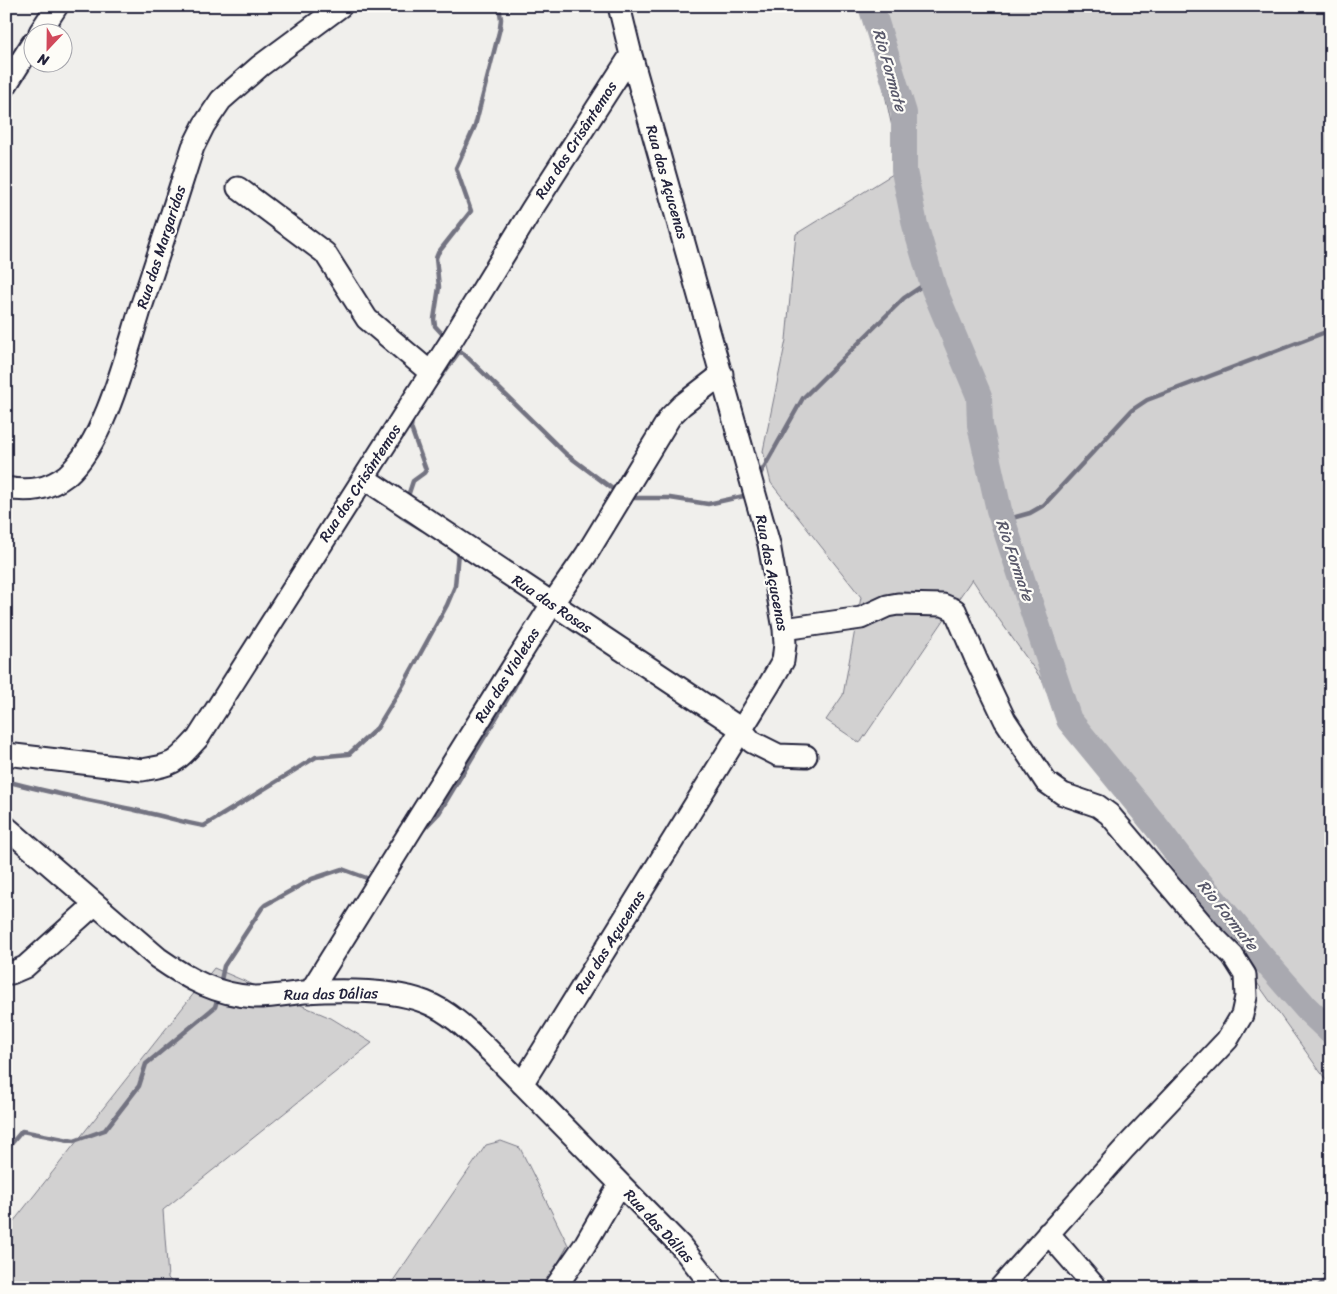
<svg xmlns="http://www.w3.org/2000/svg" width="1337" height="1294" viewBox="0 0 1337 1294" font-family="Sriracha,sans-serif">
<style>
.green{fill:#d2d1d1;stroke:#7a7a86}
.lines{fill:none;stroke-linecap:round;stroke-linejoin:round}
.stream{stroke:#737381;stroke-width:4.5}
.river{stroke:#a9a9b0;stroke-width:26}
.minor-casing{stroke:#22223b;stroke-width:25}
.minor{stroke:#fdfcf7;stroke-width:21}
.labels{text-anchor:middle;dominant-baseline:central;stroke-width:4.5;stroke-linejoin:round;paint-order:stroke}
.street-label{font-size:15px;fill:#22223b;stroke:#fdfcf7}
.water-label{font-size:16px;font-style:italic;fill:#58586a;stroke:#fdfcf7}
</style>
<rect width="100%" height="100%" fill="#f0efec"/>
<filter id="ink" filterUnits="userSpaceOnUse"><feTurbulence type="fractalNoise" baseFrequency=".02" numOctaves="2"/><feDisplacementMap in="SourceGraphic" scale="10" xChannelSelector="R" yChannelSelector="G"/><feConvolveMatrix kernelMatrix="1 2 1 2 8 2 1 2 1" color-interpolation-filters="sRGB"/></filter>
<g filter="url(#ink)">
<path class="green" d="M866,6h465v1081l-340,-479 -19,-29 -112,164 -34,-23 17,-25 18,-98 -90,-114 -8,-32 23,-111 10,-106 105,-65z
M214,968l117,50 41,25 -209,167 5,68 9,10h-171v-57z
M501,1141l19,7 48,97 -24,43h-156l98,-143z"/>
<g class="lines">
<path class="stream" d="M446,338l-11,-12 -1,-7 5,-32 -3,-29 2,-5 33,-42 -15,-43 19,-42 25,-98 1,-9 -2,-13
M454,347l5,5 4,1 103,101 52,39
M433,388l26,-36
M758,478l45,-80 101,-100 27,-18
M628,496l4,2h38l38,6 40,-9
M407,499l6,-18 11,-8 2,-3 -15,-42 1,-9
M403,511l-1,6 20,12
M1002,521l28,-8 14,-8 88,-95 15,-10 184,-70
M6,781c47,13 95,21 142,32 19,4 37,10 56,13l112,-69 33,-3 28,-26 25,-41 45,-82 8,-19 3,-34 -2,-2
M419,834l20,-21 75,-125 10,-20
M220,985l4,-19 38,-58 3,-3 47,-26 30,-10 30,11
M6,1150l16,-19 52,10 31,-11 34,-44 7,-22 69,-57 3,-10
M1316,1288l15,-12"/>
<path class="river" d="M871,6l33,107v58l11,54 19,64 45,107 1,29 19,85 70,210 86,105 35,46 70,84 47,54 24,23"/>
<g class="minor-casing">
<path id="minor" d="M40,32l17,-26
M6,85l26,-41
M238,188l87,65 42,66 64,54
M364,478l377,251 11,13 26,13 28,1
M6,488c23,4 42,2 61,-13 38,-33 59,-120 74,-168 18,-53 35,-107 52,-160l11,-22 17,-25 39,-34 81,-60
M784,629l77,-11 26,-12 11,-2 45,1 12,5 21,49 29,61 41,62 17,12 35,12 11,8 99,117 25,25 12,19 1,22 -4,18 -15,25 -103,109 -124,139
M6,754l136,16c33,-5 34,-8 56,-32l255,-400 79,-129 99,-154
M6,827l152,131c30,21 59,37 97,39 16,0 33,-3 49,-5 35,-2 88,-3 121,10 26,10 46,31 66,50l189,193 34,43
M6,972l5,1 14,-6 69,-62
M310,992l242,-388 34,-49 84,-138 12,-12 40,-31
M522,1084l247,-399 14,-24 2,-17 -1,-15 -15,-85 -138,-489 -12,-49
M1048,1233l48,55
M555,1288l29,-42 36,-62"/>
</g>
<use href="#minor" class="minor"/>
</g>
</g>
<g class="labels">
<g class="street-label">
<text transform="translate(576 140) rotate(-57)">Rua dos Crisântemos</text>
<text transform="translate(667 182) rotate(74)">Rua das Açucenas</text>
<text transform="translate(161 247) rotate(-72)">Rua das Margaridas</text>
<text transform="translate(360 483) rotate(-57)">Rua dos Crisântemos</text>
<text transform="translate(772 573) rotate(79)">Rua das Açucenas</text>
<text transform="translate(552 604) rotate(34)">Rua das Rosas</text>
<text transform="translate(507 675) rotate(-58)">Rua das Violetas</text>
<text transform="translate(610 942) rotate(-58)">Rua das Açucenas</text>
<text transform="translate(331 994) rotate(-1)">Rua das Dálias</text>
<text transform="translate(659 1226) rotate(47)">Rua das Dálias</text>
</g>
<g class="water-label">
<text transform="translate(890 70) rotate(74)">Rio Formate</text>
<text transform="translate(1015 560) rotate(71)">Rio Formate</text>
<text transform="translate(1228 915) rotate(51)">Rio Formate</text>
</g>
</g>
<rect width="1337" height="1294" fill="none" stroke="#fdfcf7" stroke-width="25"/>
<rect x="12" y="12" width="1312" height="1269" fill="none" stroke="#22223b" stroke-width="2" filter="url(#ink)"/>
<g transform="translate(48 48) rotate(202)"><circle r="24" fill="#fdfcf7" stroke="#a5a5ac"/>
<path d="M0-4L9 19L0 12L-9 19Z" fill="#d1495b"/>
<text y="-8" font-size="14" font-weight="bold" text-anchor="middle" fill="#22223b">N</text>
</g>
</svg>
